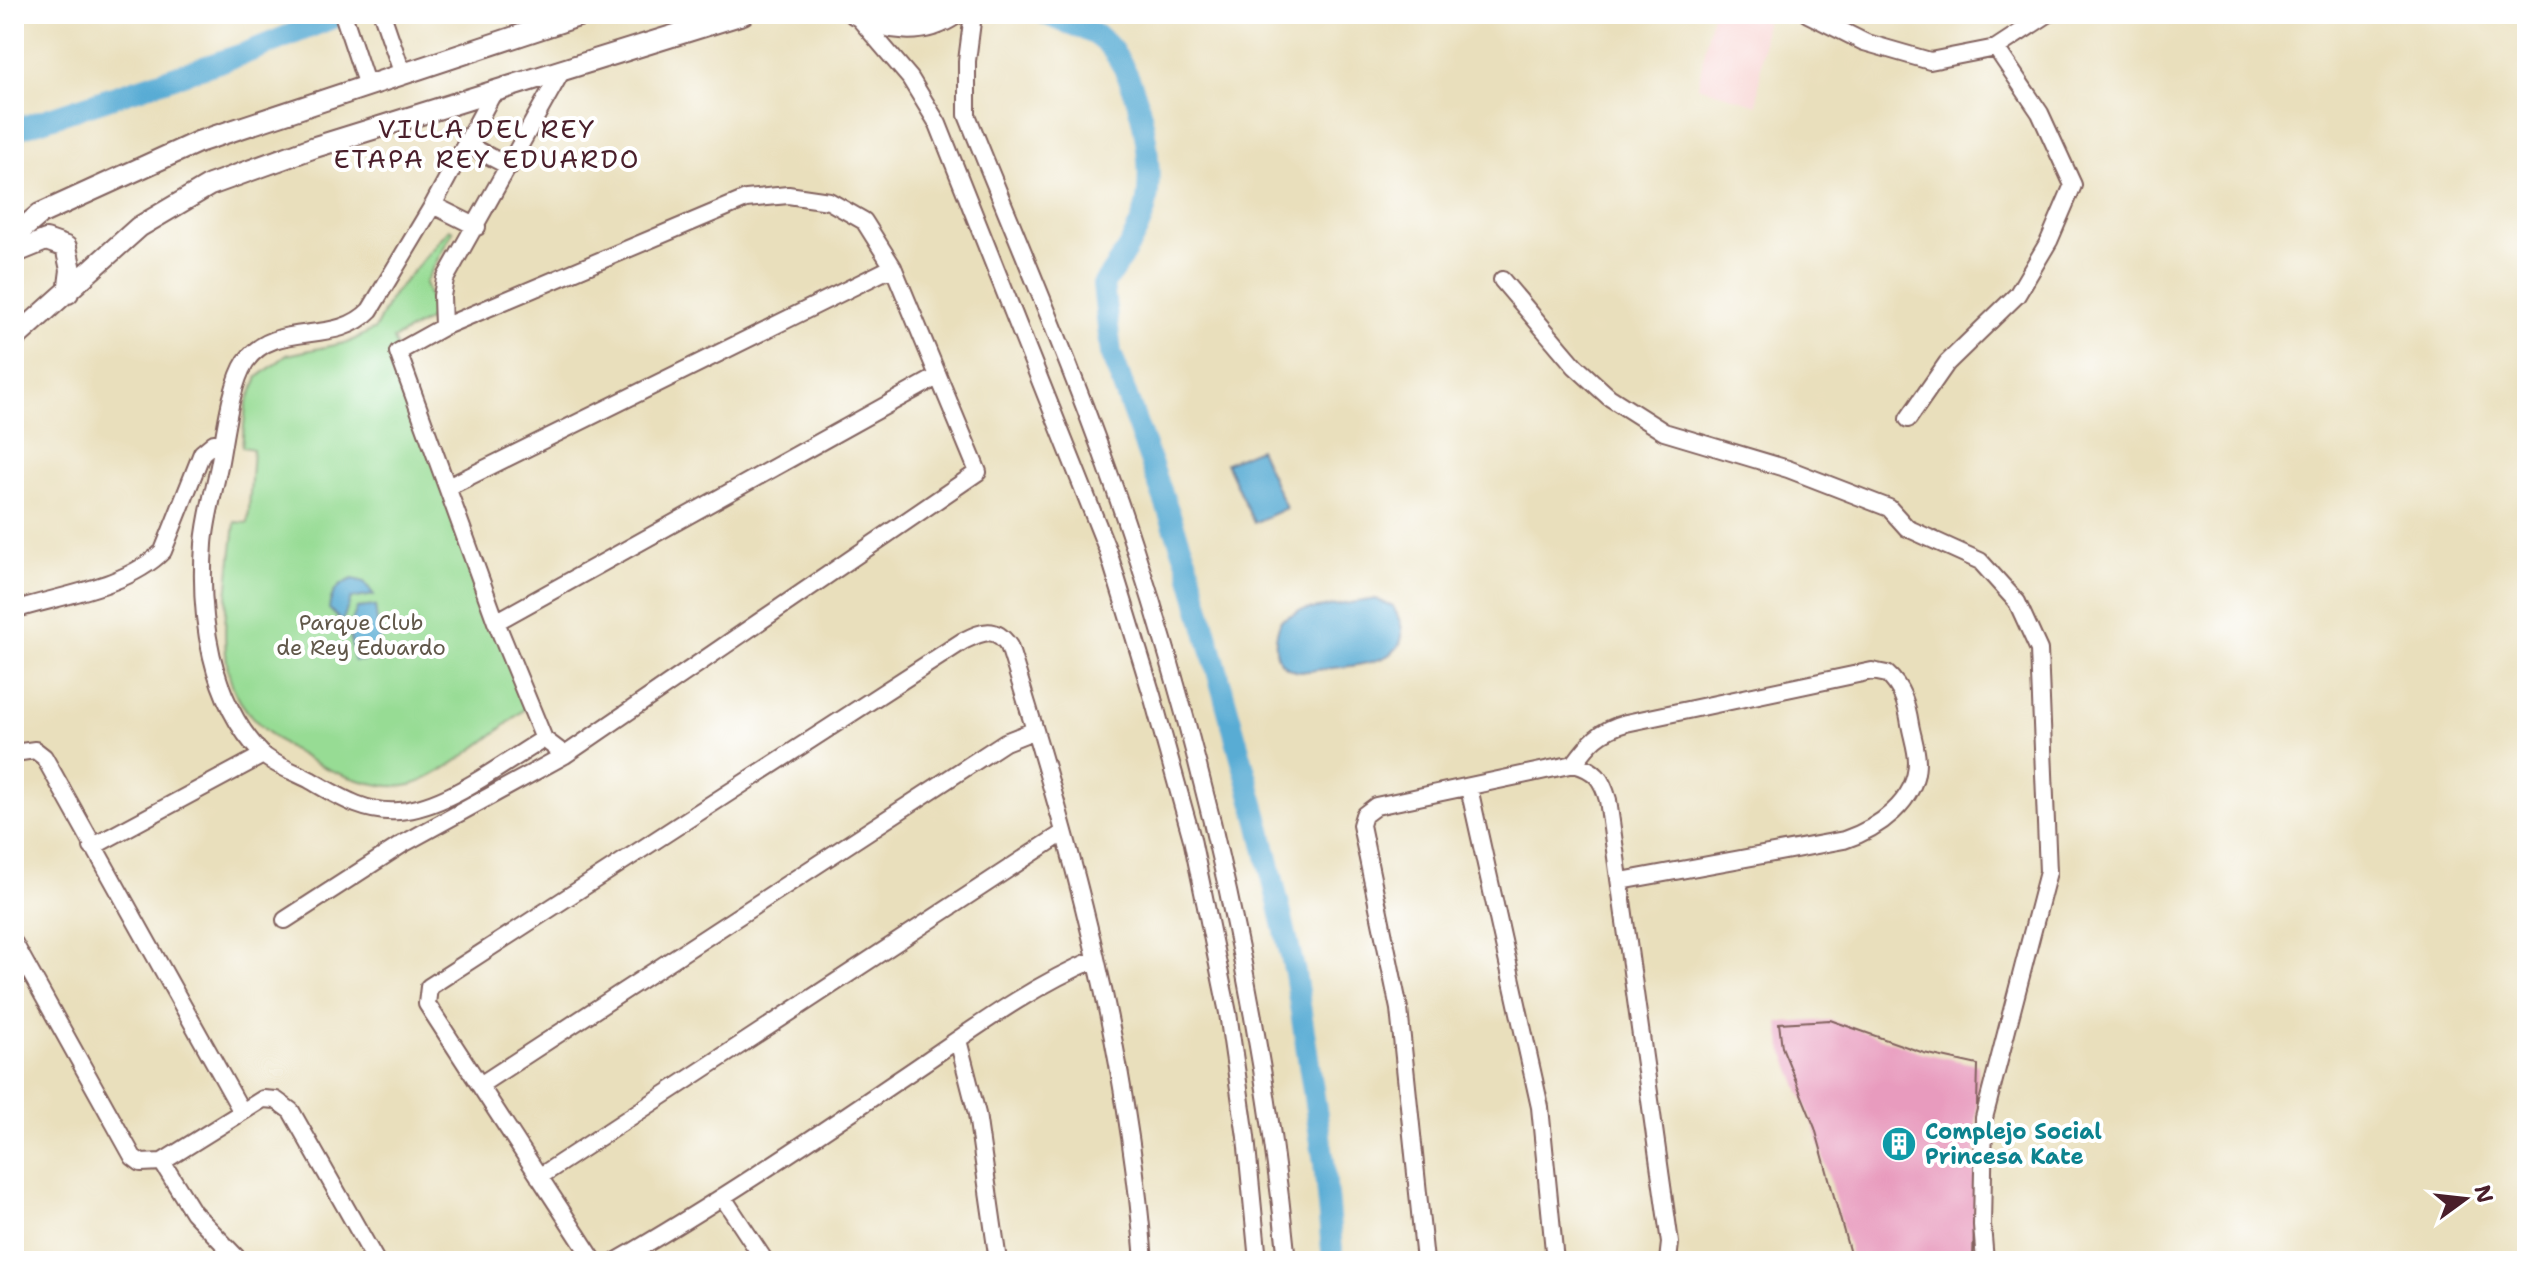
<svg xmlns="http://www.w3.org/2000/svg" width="2541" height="1275" viewBox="0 0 2541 1275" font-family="'Shantell Sans',sans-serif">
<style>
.built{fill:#f7d0cf}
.green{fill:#97dc94;stroke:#707e60;stroke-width:2}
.water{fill:#59acd4;stroke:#526680;stroke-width:2}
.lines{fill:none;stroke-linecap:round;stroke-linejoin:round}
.canal{stroke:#59acd4;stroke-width:22}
.building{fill:#e89bbe}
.minor-casing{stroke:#82625e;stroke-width:20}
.tertiary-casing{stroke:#82625e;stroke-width:24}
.minor{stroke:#fff;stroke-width:16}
.tertiary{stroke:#fff;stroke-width:20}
.labels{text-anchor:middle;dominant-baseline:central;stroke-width:8;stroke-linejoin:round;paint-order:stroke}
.park-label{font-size:22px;fill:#61584a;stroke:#fff}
.culture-label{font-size:22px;font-weight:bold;fill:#0d838f;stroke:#fff;text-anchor:start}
.quarter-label{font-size:26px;letter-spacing:2px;fill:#4a1f2b;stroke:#fff}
</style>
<rect width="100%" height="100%" fill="#fff"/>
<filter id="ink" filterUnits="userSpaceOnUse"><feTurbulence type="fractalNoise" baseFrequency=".0125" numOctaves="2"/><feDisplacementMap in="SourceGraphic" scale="16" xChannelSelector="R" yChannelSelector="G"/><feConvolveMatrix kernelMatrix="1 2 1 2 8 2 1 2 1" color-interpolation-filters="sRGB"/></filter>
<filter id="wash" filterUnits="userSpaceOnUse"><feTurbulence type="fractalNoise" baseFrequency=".006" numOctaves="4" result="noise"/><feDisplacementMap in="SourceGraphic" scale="32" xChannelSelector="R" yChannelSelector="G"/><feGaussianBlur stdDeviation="1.8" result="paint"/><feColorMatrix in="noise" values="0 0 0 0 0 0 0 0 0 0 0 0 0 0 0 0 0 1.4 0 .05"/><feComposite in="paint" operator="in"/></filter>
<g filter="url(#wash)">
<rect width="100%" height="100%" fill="#e9dfbc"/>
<path class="built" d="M1712,14h54l-9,91 -59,-19z"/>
<path class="green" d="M449,229l4,2 -28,52 11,33 -43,23 135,367c-24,21 -93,77 -123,80 -54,4 -146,-43 -170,-94 -20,-42 -4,-123 0,-170l13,1 5,-74 -11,-2 4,-42 12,-28 29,-22 62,-13 26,-13 16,-32z"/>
<path class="water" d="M1259,449l27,59 -32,15 -28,-60z
M353,579l11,3 10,13 -23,4 -9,23 -13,-13c2,-17 8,-24 24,-30z
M1376,599l17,8c38,63 -52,58 -92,65 -29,-4 -29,-29 -20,-52l18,-9z
M375,606l7,53 -28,2 -5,-32 8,-21z"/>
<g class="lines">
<path class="canal" d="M1045,14c16,8 35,12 51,21 43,27 61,129 49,175 -8,28 -26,52 -42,75l8,68 76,209 72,260 36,151 29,189 9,99
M14,130l232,-77 96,-39"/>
</g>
<g id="blocks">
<path class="building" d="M1830,1020l94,33 54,12 -5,196h-121l-37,-133 -33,-81 -3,-24z"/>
</g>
</g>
<g filter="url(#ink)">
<use href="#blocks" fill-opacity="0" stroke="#82625e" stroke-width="2"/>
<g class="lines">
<g class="minor-casing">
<path id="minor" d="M343,14l24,72
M382,14l20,58
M973,14l-6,47v54c57,142 119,283 166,428 76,234 130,473 154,718
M1808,14l56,28 66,19 66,-13 52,-34
M858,17l52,61 28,46 170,427 44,144 40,144 36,174 18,124 12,124
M493,93l-60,112 -63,105c-35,37 -94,9 -124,51 -15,22 -21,73 -26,100 -5,27 -14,55 -16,83 -5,72 6,156 58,210 12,11 33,18 48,26 28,16 55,34 89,31 48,-3 104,-48 145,-72
M466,144l44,23
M433,205l44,22
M1502,280l73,86 34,31 55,35 124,37 101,39 18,20 73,33 37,41 22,48 9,222 -64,246 -2,107 3,36
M443,327l-1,-31 3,-17 116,-207
M1908,419l39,-56 70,-68 32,-54 24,-56 -33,-72 -44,-65
M450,486l443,-219
M14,610c48,-15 113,-23 149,-59l39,-98 12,-10 9,1
M496,622l441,-245
M14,753l21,-3 9,7 198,355
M1574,764c15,-21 26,-34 52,-41l246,-52 15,3c15,13 20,31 23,50 2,12 7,26 7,38 0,40 -40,67 -73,78l-223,41
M1469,788l71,319 15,154
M92,847l171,-92
M285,920l116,-75 164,-90 413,-283 -85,-205 -29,-46 -35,-20 -41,-6 -42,4 -303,128 -45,25 98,270 48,117 21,16
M14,943l119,214 8,6 21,-1 101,-63 13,1 15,11 85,150
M958,1040l19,74 21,147
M480,1085l525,-343 28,-11
M162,1162l31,50 47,49
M539,1177l524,-344
M724,1199l41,62
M594,1261l-167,-257 2,-17 534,-346c19,-9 32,-16 46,5 63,199 119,406 135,615
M617,1261c95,-55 186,-116 277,-178 65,-43 130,-94 202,-124
M1425,1261l-26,-252 -38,-184 3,-10 12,-9 198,-42c22,6 28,15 34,36l62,443 -2,18"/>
</g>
<g class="tertiary-casing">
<path id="tertiary" d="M855,14c32,17 69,22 100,0
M14,236l26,-22 158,-72 386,-128
M14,253l32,-13 20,7 5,23 -3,23
M14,339l125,-112 71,-42 105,-38 428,-133"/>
</g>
<use href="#minor" class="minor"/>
<use href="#tertiary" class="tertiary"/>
</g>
</g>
<defs>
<g id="building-disc" transform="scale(1.8)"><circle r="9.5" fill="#0f9aa8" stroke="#fff"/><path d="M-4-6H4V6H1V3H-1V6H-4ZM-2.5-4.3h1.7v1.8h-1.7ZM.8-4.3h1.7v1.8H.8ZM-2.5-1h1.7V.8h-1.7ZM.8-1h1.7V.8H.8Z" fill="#fff"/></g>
</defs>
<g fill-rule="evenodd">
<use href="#building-disc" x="1899" y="1144"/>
</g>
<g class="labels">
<g class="park-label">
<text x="361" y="622">Parque Club<tspan x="361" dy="25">de Rey Eduardo</tspan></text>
</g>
<g class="culture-label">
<text x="1925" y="1131">Complejo Social<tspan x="1925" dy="25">Princesa Kate</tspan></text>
</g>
<g class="quarter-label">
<text x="487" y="128">VILLA DEL REY<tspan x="487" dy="30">ETAPA REY EDUARDO</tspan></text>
</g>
</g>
<rect width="2541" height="1275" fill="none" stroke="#fff" stroke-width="48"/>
<g transform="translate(2465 1199) rotate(75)" stroke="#ffffff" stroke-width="6" paint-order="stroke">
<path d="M0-6L14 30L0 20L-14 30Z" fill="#4a1f2b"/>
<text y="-12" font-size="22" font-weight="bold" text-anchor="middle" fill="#4a1f2b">N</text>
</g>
</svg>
